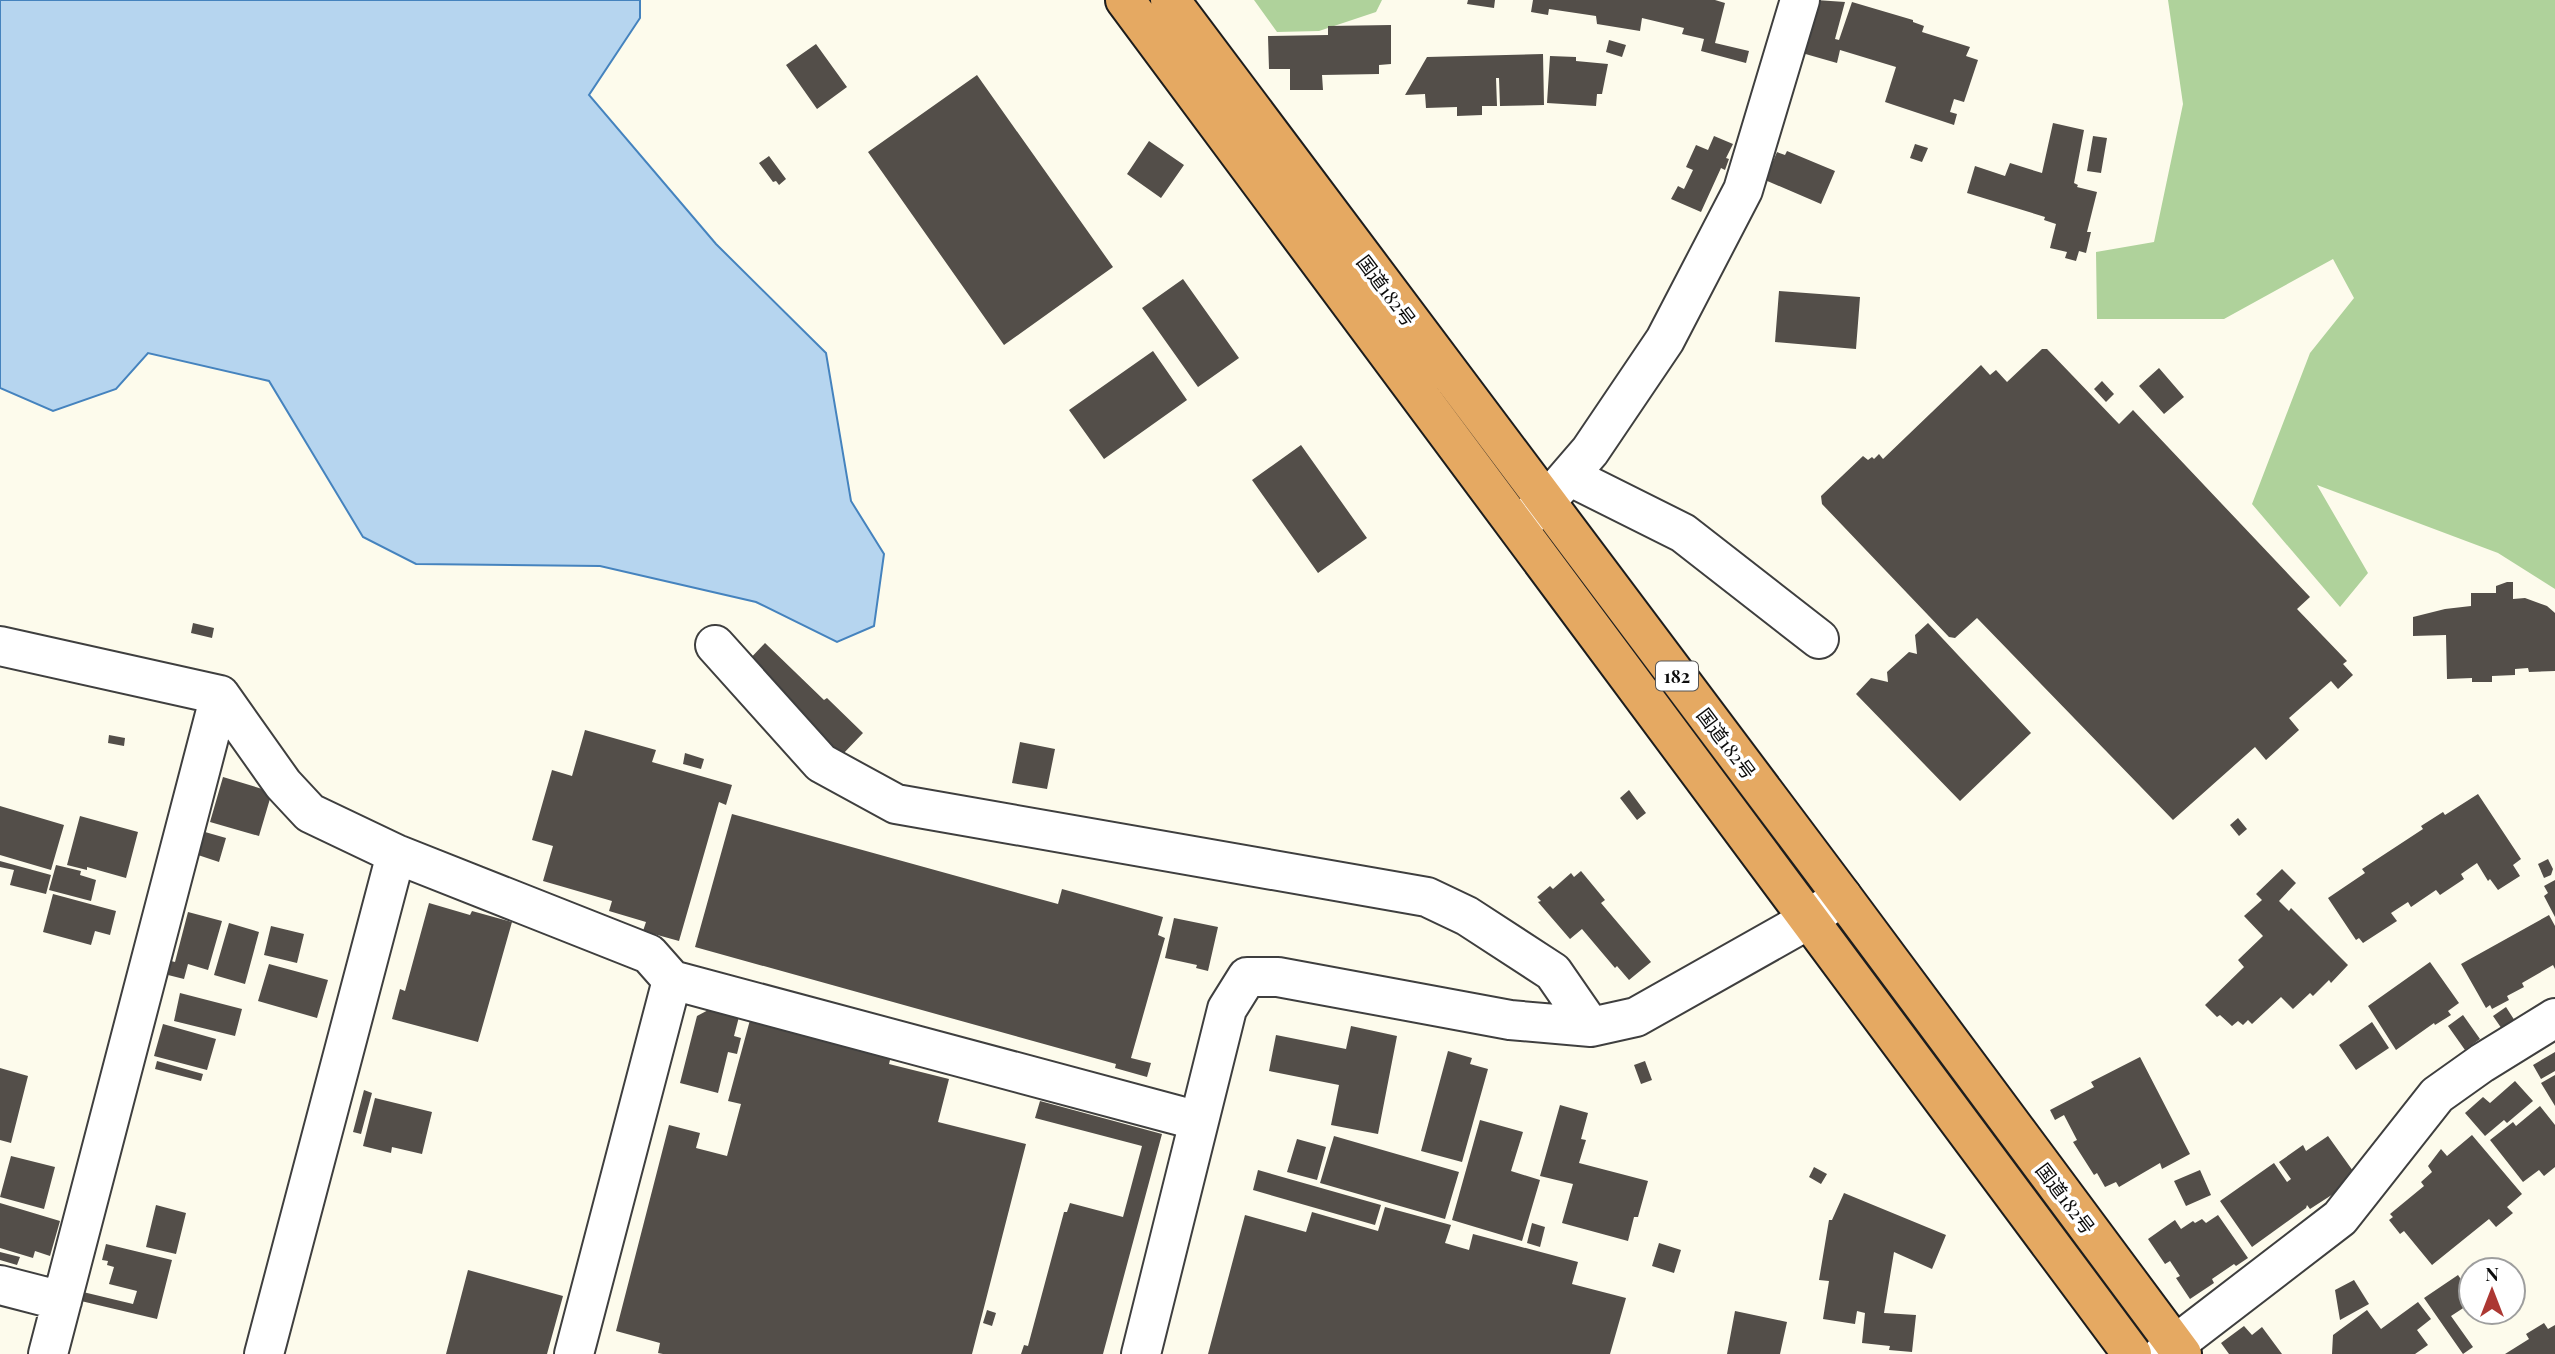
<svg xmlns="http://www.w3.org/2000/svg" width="2555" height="1354" viewBox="0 0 2555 1354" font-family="'Playfair Display','Noto Sans JP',serif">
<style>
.forest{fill:#afd29b}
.water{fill:#b6d5ef;stroke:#4583be;stroke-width:2}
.building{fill:#534e49}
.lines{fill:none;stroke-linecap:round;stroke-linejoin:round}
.minor-casing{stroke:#3f3f3f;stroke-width:42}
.highway-casing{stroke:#1d1d1d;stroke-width:42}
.minor{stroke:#fff;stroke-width:38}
.highway{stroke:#e5a962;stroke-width:38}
.labels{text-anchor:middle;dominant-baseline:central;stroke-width:7;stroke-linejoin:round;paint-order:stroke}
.shield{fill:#fff;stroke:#555;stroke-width:2}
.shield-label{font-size:18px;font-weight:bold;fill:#0c0c0c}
.street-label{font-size:19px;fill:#0c0c0c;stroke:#fff}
</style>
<rect width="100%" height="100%" fill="#fdfbec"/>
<path class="forest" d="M1254,0h128l-6,12 -57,19 -42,1z
M2168,0h387v589l-57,-36 -181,-68 51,88 -28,34 -88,-103 58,-151 44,-55 -21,-39 -109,60h-127l-1,-67 58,-10 29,-138z"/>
<path class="water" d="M0,0h640v18l-51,77 127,149 110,109 25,148 33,53 -10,72 -37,16 -81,-40 -156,-36 -184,-2 -53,-27 -94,-156 -121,-28 -32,36 -63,22 -53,-23z"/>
<path class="building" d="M1468,0h27l-1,8 -27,-4z
M1533,0h182l10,3 -10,40 34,8 -3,12 -45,-12 3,-12 -22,-5 2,-6 -42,-10 -2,13 -43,-7 -1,-8 -47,-7 -1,6 -17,-3z
M1816,0l29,2 -10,37 4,1 13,-38 61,18v2l11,4 -2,6 48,15 -4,9 12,4 -14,42 -10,-3 -4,13 7,2 -3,11 -69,-23 11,-35 -56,-17 -3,13 -35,-10z
M1391,25v39l-12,1v9l-57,1 1,15h-33v-21h-21l-1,-33 60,-1v-9z
M1609,40l17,5 -4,12 -16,-5z
M816,44l31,43 -30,22 -31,-44z
M1543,54l1,51 -44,1 -1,-28h-3l1,28h-15v9l-25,1v-9l-31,1 -1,-14 -20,1 22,-38z
M1550,56l26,1v4l32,3 -6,30h-5l-1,12 -49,-3z
M977,75l136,192 -109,78 -136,-193z
M2053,123l31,7 -10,53 4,2 -1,2 20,5 -10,40h4l-5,21 -7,-2 -3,10 -11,-3 2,-6 -17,-4 6,-24 -12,-4 1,-3 -78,-24 8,-27 30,10 5,-13 32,10z
M1714,136l19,8 -7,14 3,1 -4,11 -4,-2 -20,44 -30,-13 7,-13 6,3 9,-19 -7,-3 10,-22 12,5z
M2093,136l14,2 -6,35 -14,-2z
M1149,141l35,24 -23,33 -34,-24z
M1915,144l13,4 -6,14 -12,-4z
M1787,151l48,20 -14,33 -56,-24 12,-28 8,3z
M769,156l17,23 -7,6 -3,-4 -3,1 -14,-19z
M1183,279l56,79 -41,29 -56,-79z
M1779,291l81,6 -4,52 -81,-7z
M2042,349h5l72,75 14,-14 177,187 -13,12 50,52 -4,3 10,11 -15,14 -7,-8 -42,37 10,12 -33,30 -11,-13 -82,73 -196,-202 -22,20 -6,-1 -127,-133 -1,-8 42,-40 5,4 4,-3 2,2 5,-5 4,5 98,-94 9,10 6,-5 11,12z
M1153,351l34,49 -83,59 -35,-49z
M2159,368l25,29 -20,17 -25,-28z
M2102,381l12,13 -8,8 -12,-13z
M1301,445l66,93 -49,35 -66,-93z
M2507,582h6v17l12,-1 22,8 8,7v58l-26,1 -1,-4 -13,1v6l-23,1v6h-20v-4l-25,1 -1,-44 -33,1v-19l32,-8 26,-3v-13h25v-7z
M193,623l21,5 -2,10 -21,-5z
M1928,623l103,110 -71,68 -104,-107 15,-16 17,4 -1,-10 22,-20 8,2 -2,-19z
M765,643l59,57 3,-2 36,35 -21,22 -96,-92z
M585,730l71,20 -4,12 80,23 -6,20 -7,-3 -40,139 -36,-10 3,-9 -37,-11 3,-10 -69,-20 10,-35 -21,-6 20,-70 20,6z
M109,735l16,3 -1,8 -16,-3z
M1020,742l35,7 -8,40 -35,-6z
M685,753l19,6 -3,10 -18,-5z
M223,777l49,15 -13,44 -49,-14z
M1629,790l17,23 -9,7 -17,-22z
M2478,794l43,65 -8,6 7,11 -22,14 -8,-11 -2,2 -11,-18 -16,11 3,5 -24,16 -4,-5 -25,17 -3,-5 -17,11 6,8 -34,22 -4,-5 -3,2 -28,-42 37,-25 -3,-4 61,-40 -2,-3 22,-14 2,3z
M0,806l64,19 -13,45 -51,-15z
M732,814l326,90 4,-15 101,28 -5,18 7,3 -34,120 20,5 -4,14 -32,-9 1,-4 -421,-117z
M80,816l58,16 -12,46 -39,-11v3l-20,-5z
M2238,818l9,11 -8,7 -9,-11z
M205,832l21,6 -7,24 -21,-7z
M2548,859l5,10 -2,6 -7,3 -6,-14z
M0,861l51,14 -5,19 -36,-9 4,-15 -14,-3z
M56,865l25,6 -1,4 16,5 -5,21 -42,-11z
M2282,869l14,14 -17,18 10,10 2,-3 57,57 -17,18 -2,-3 -16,16 -3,-3 -17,16 -12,-12 -29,27 -4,-4 -5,5 -5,-4 -6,5 -12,-11 -3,2 -12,-12 39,-38 -6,-7 25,-24 -19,-20 18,-16 -6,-6z
M1581,871l24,29 -4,3 50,59 -22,18 -12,-14 -2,2 -33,-39 -12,10 -32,-37 3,-1 -4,-4 13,-11 3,3 18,-16 3,4z
M2555,880v37l-11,-21 4,-3 -4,-7z
M53,894l63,17 -6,24 -15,-4 -4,14 -48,-13z
M429,903l41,12 2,-4 40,11 -34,120 -86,-23 8,-30 5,2z
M188,912l34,9 -14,49 -20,-6 -4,15 -16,-4 3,-14 4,1z
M2549,915l6,11v43l-2,-4 -31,18 2,4 -17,9 2,4 -17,9 -2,-4 -4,3 -25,-44z
M1174,918l44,9 -10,44 -12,-3 1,-3 -32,-7z
M229,923l30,9 -14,52 -31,-9z
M271,926l33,8 -7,29 -33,-8z
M2430,962l29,41 -11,8 3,4 -16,10 -1,-2 -38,27 -28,-44z
M269,964l59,16 -11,38 -59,-17z
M180,993l62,16 -7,27 -61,-15z
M714,1007l26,6 -6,23 7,2 -4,16 -9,-2 -10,41 -38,-10 17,-67z
M2506,1007l9,14 -13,8 -9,-13z
M2463,1015l17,24 -15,11 -17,-24z
M750,1020l141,36 -2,8 60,15 -11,43 88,22 -54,210h-309l-5,-1 2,-10 -44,-12 53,-206 31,8 -4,15 31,8 14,-52 -13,-3z
M2372,1022l17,26 -33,22 -17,-25z
M163,1024l53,15 -9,31 -53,-14z
M1351,1026l46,10 -19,98 -47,-9 8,-40 -70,-14 7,-36 70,14z
M1448,1051l24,7 -2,6 18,5 -26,93 -41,-11z
M2555,1052v19l-14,8 -8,-14z
M2140,1057l50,97 -28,15 -2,-6 -41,24 -3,-5 -11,5 -8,-14 -3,2 -21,-33 4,-2 -13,-25 -9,5 -5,-10 44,-23 -3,-5z
M157,1061l46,13 -2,7 -46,-12z
M1645,1061l7,19 -11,4 -7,-19z
M0,1068l28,8 -17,67 -11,-3z
M2555,1075v31l-14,-23z
M2515,1081l18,20 -26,22 -3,-3 -19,16 -20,-23 18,-16 7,6z
M364,1090l8,3 -11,41 -8,-2z
M375,1098l57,14 -10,42 -30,-7 -1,6 -28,-7z
M1040,1101l122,33 -59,220h-82l3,-9 4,1 36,-134h3l3,-9 53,14 19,-71 -107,-28z
M1560,1105l28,8 -7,26 5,1 -7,23 69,18 -10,36h-4l-6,24 -66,-18 11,-39 -33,-8z
M2540,1106l15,19v42l-11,9 -5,-6 -16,12 -33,-42 23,-18 3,4z
M1480,1120l43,12 -12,39 29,9 -18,61 -70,-21z
M2472,1135l50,59 -15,13 6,6 -17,14 -7,-8 -57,46 -28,-34 -4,3 -11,-14 4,-3 -3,-3 34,-28 -3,-4 11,-10 -4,-6 13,-17 6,7z
M1334,1136l125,36 -14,47 -125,-36z
M2328,1136l30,42 -48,31 -3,-4 -1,3 -54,39 -32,-46 54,-38 13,19 4,-3 -12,-17 24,-17 3,6z
M1297,1139l29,8 -9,33 -30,-8z
M11,1156l44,11 -11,42 -44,-12z
M1814,1167l13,7 -6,10 -12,-7z
M1258,1170l123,35 -6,20 -122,-35z
M2200,1170l11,25 -25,11 -12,-25z
M1844,1193l102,42 -14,34 -38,-17 -10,61 32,2 -4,37 -23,-2 1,-4 -28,-3 3,-30 -8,-2 -2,13 -32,-5 6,-38 -10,-1 10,-60h3z
M0,1203l60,18 -10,35 -15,-5 -2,7 -33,-10z
M156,1205l30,8 -10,41 -30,-7z
M1385,1207l66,18 -6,18 24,7 4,-16 105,28 -6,22 54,14 -16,56h-402l37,-139 61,17 6,-20 66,19z
M2218,1215l30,43 -12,8 -2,-2 -22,15 2,4 -24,16 -14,-21 4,-2 -10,-15 -5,3 -17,-25 27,-19 6,9 12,-8 2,2 7,-4 4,4z
M1532,1223l13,4 -5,20 -13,-4z
M1659,1243l22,7 -7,23 -22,-7z
M106,1244l66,16 -15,59 -76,-18 2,-9 50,12 4,-13 -28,-7 5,-17 -7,-2 1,-4 -6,-1z
M0,1252l20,5 -3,8 -17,-5z
M468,1270l95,26 -16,58h-101z
M2458,1275l13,19v9l-20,13 22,31 -10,7 -39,-56z
M2354,1280l15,24 -29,16 -5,-30z
M2418,1302l13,17 -14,11 11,15 -13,9h-83l1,-19 34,-25 14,19z
M987,1310l9,3 -4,13 -9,-3z
M1735,1311l52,11 -7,32h-53z
M2544,1323l4,6 7,-4v29h-50l24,-15 -3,-5z
M2244,1326l8,9 10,-8 20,27h-53l-8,-11z"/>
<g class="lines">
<g class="minor-casing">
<path id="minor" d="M1569,476l114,57 136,106
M1522,522l24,-20 44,-51 75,-111 78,-150 57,-190
M715,645l106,118 75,41 531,93 40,19 86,56 38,55
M0,646l220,49 63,89 27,29 86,41 253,100 23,26 527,141
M0,1285l62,16
M48,1354l172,-659
M264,1354l132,-500
M574,1354l98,-374
M1141,1354l86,-345 20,-32h31l232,43 81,7 45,-10 172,-97 34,-24
M2163,1354l177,-136 97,-123 45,-32 73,-45"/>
</g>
<g class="highway-casing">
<path id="highway" d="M1125,0l1007,1354
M1170,0l672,896 340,458"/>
</g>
<use href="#minor" class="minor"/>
<use href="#highway" class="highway"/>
</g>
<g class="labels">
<rect class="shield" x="1656" y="661.5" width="42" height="29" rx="5"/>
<g class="shield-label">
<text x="1677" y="676">182</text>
</g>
<g class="street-label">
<text transform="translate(1387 290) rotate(53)">国道182号</text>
<text transform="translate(1727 743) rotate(53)">国道182号</text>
<text transform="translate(2066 1198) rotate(53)">国道182号</text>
</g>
</g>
<g transform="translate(2492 1291)"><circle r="33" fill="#ffffff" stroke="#9e9e9e" stroke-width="2"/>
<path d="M0-5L12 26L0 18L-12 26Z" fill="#ac3833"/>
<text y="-10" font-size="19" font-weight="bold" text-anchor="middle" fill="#0c0c0c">N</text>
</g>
</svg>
